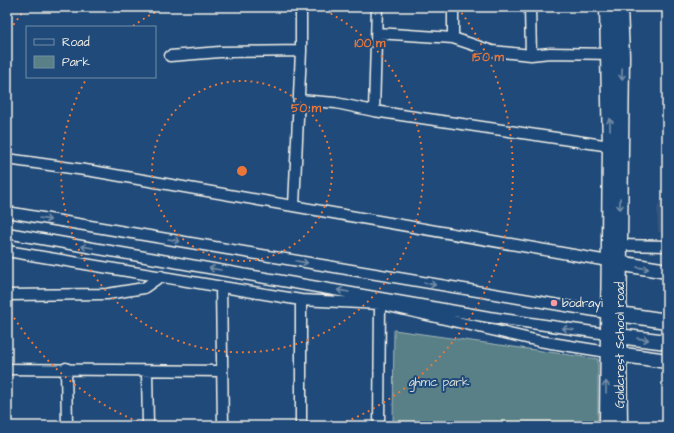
<svg xmlns="http://www.w3.org/2000/svg" width="674" height="433" viewBox="0 0 674 433" font-family="'Architects Daughter',sans-serif">
<style>
.built{fill:#34567e}
.green{fill:#588086;stroke:#a6b8b7}
.lines{fill:none;stroke-linecap:round;stroke-linejoin:round}
.street-casing{stroke:#f4f1e8;stroke-width:13}
.secondary-casing{stroke:#f4f1e8;stroke-width:17}
.street{stroke:#1f4a7a;stroke-width:10}
.secondary{stroke:#1f4a7a;stroke-width:14}
.oneway{stroke:#748da6}
.ring{fill:none;stroke:#ea7738;stroke-width:2;stroke-dasharray:2 4}
.poi-dot{fill:#ff9aa2;stroke:#1f4a7a;stroke-width:1.5}
.labels{text-anchor:middle;dominant-baseline:central;stroke-width:4;stroke-linejoin:round;paint-order:stroke}
.poi-label{font-size:12px;fill:#f4f1e8;stroke:#1f4a7a;text-anchor:start}
.street-label{font-size:12px;fill:#f4f1e8;stroke:#1f4a7a}
.park-label{font-size:12px;fill:#dde0d9;stroke:#1f4a7a}
.centre{fill:#ea7738;stroke:#1f4a7a;stroke-width:2}
.ring-label{font-size:12px;text-anchor:middle;font-weight:bold;fill:#ea7738;stroke:#1f4a7a;stroke-width:4;stroke-linejoin:round;paint-order:stroke}
</style>
<rect width="100%" height="100%" fill="#1f4a7a"/>
<filter id="ink" filterUnits="userSpaceOnUse"><feTurbulence type="fractalNoise" baseFrequency=".025" numOctaves="2"/><feDisplacementMap in="SourceGraphic" scale="8" xChannelSelector="R" yChannelSelector="G"/><feConvolveMatrix kernelMatrix="1 2 1 2 8 2 1 2 1" color-interpolation-filters="sRGB"/></filter>
<g filter="url(#ink)">
<path class="built" d="M661,199h6v34l-9,-1 -1,-24z"/>
<path class="green" d="M394,330l204,29v67h-205z"/>
<g class="lines">
<g class="street-casing">
<path id="street" d="M530,7l1,48
M377,33l76,5 39,13 39,4 19,-2 65,1
M453,38v-31
M170,56l50,-4 81,-1
M299,100l37,3 38,8 236,35
M374,111l3,-104
M7,159l85,12 516,90
M294,206l7,-155v-44
M7,212l600,101
M7,233l482,84 118,17
M620,245l47,1
M7,251l294,49 79,4 159,37 68,11
M221,287l2,139
M7,295l100,-1 37,-6 17,-12
M301,300v126
M66,368l1,58
M7,369l215,2
M147,371l1,55
M379,426l1,-122"/>
</g>
<g class="secondary-casing">
<path id="secondary" d="M612,262l55,9
M619,314l48,7
M610,335l57,7
M610,353l57,8
M607,426l3,-280 -3,-139
M620,426l-1,-90 3,-280 -2,-49"/>
</g>
<use href="#street" class="street"/>
<use href="#secondary" class="secondary"/>
</g>
<defs><path id="oneway-shaft" d="M-6 0H5M1.5-3L5.5 0L1.5 3" fill="none" stroke-width="1.6" stroke-linecap="round" stroke-linejoin="round"/></defs>
<g class="oneway">
<use href="#oneway-shaft" transform="translate(622 74) rotate(92)"/>
<use href="#oneway-shaft" transform="translate(610 124) rotate(-91)"/>
<use href="#oneway-shaft" transform="translate(620 204) rotate(90)"/>
<use href="#oneway-shaft" transform="translate(45 219) rotate(10)"/>
<use href="#oneway-shaft" transform="translate(174 240) rotate(10)"/>
<use href="#oneway-shaft" transform="translate(87 247) rotate(-170)"/>
<use href="#oneway-shaft" transform="translate(302 262) rotate(10)"/>
<use href="#oneway-shaft" transform="translate(643 268) rotate(8)"/>
<use href="#oneway-shaft" transform="translate(215 269) rotate(-170)"/>
<use href="#oneway-shaft" transform="translate(430 284) rotate(10)"/>
<use href="#oneway-shaft" transform="translate(343 291) rotate(-170)"/>
<use href="#oneway-shaft" transform="translate(568 329) rotate(-172)"/>
<use href="#oneway-shaft" transform="translate(643 339) rotate(8)"/>
<use href="#oneway-shaft" transform="translate(606 387) rotate(-90)"/>
</g>
</g>
<g class="ring">
<circle cx="242" cy="171" r="90"/>
<path d="M133 26A181 181 0 0 1 164 8M320 8A181 181 0 1 1 87 78"/>
<path d="M149 426A271 271 0 0 1 7 306M7 35A271 271 0 0 1 26 8M458 8A271 271 0 0 1 335 426"/>
</g>
<circle class="poi-dot" cx="554" cy="303" r="4"/>
<g class="labels">
<g class="poi-label">
<text x="562" y="303">bodrayi</text>
</g>
<g class="street-label">
<text transform="translate(620 345) rotate(-90)">Goldcrest School road</text>
</g>
<g class="park-label">
<text x="439" y="382">ghmc park</text>
</g>
</g>
<circle cx="242" cy="171" r="6" class="centre"/>
<g class="ring-label">
<text x="370" y="47">100 m</text>
<text x="488" y="61">150 m</text>
<text x="306" y="112">50 m</text>
</g>
<rect width="674" height="433" fill="none" stroke="#1f4a7a" stroke-width="24"/>
<rect x="12" y="12" width="650" height="409" fill="none" stroke="#f4f1e8" stroke-width="1.5" filter="url(#ink)"/>
<rect x="26" y="26" width="130" height="52" fill="#1f4a7a" stroke="#748da6"/>
<rect x="34" y="39" width="20" height="6" fill="#1f4a7a" stroke="#748da6"/>
<text x="62" y="46" font-size="12" fill="#f4f1e8">Road</text>
<rect x="34" y="56" width="20" height="12" fill="#588086" stroke="#748da6"/>
<text x="62" y="66" font-size="12" fill="#f4f1e8">Park</text>
</svg>
